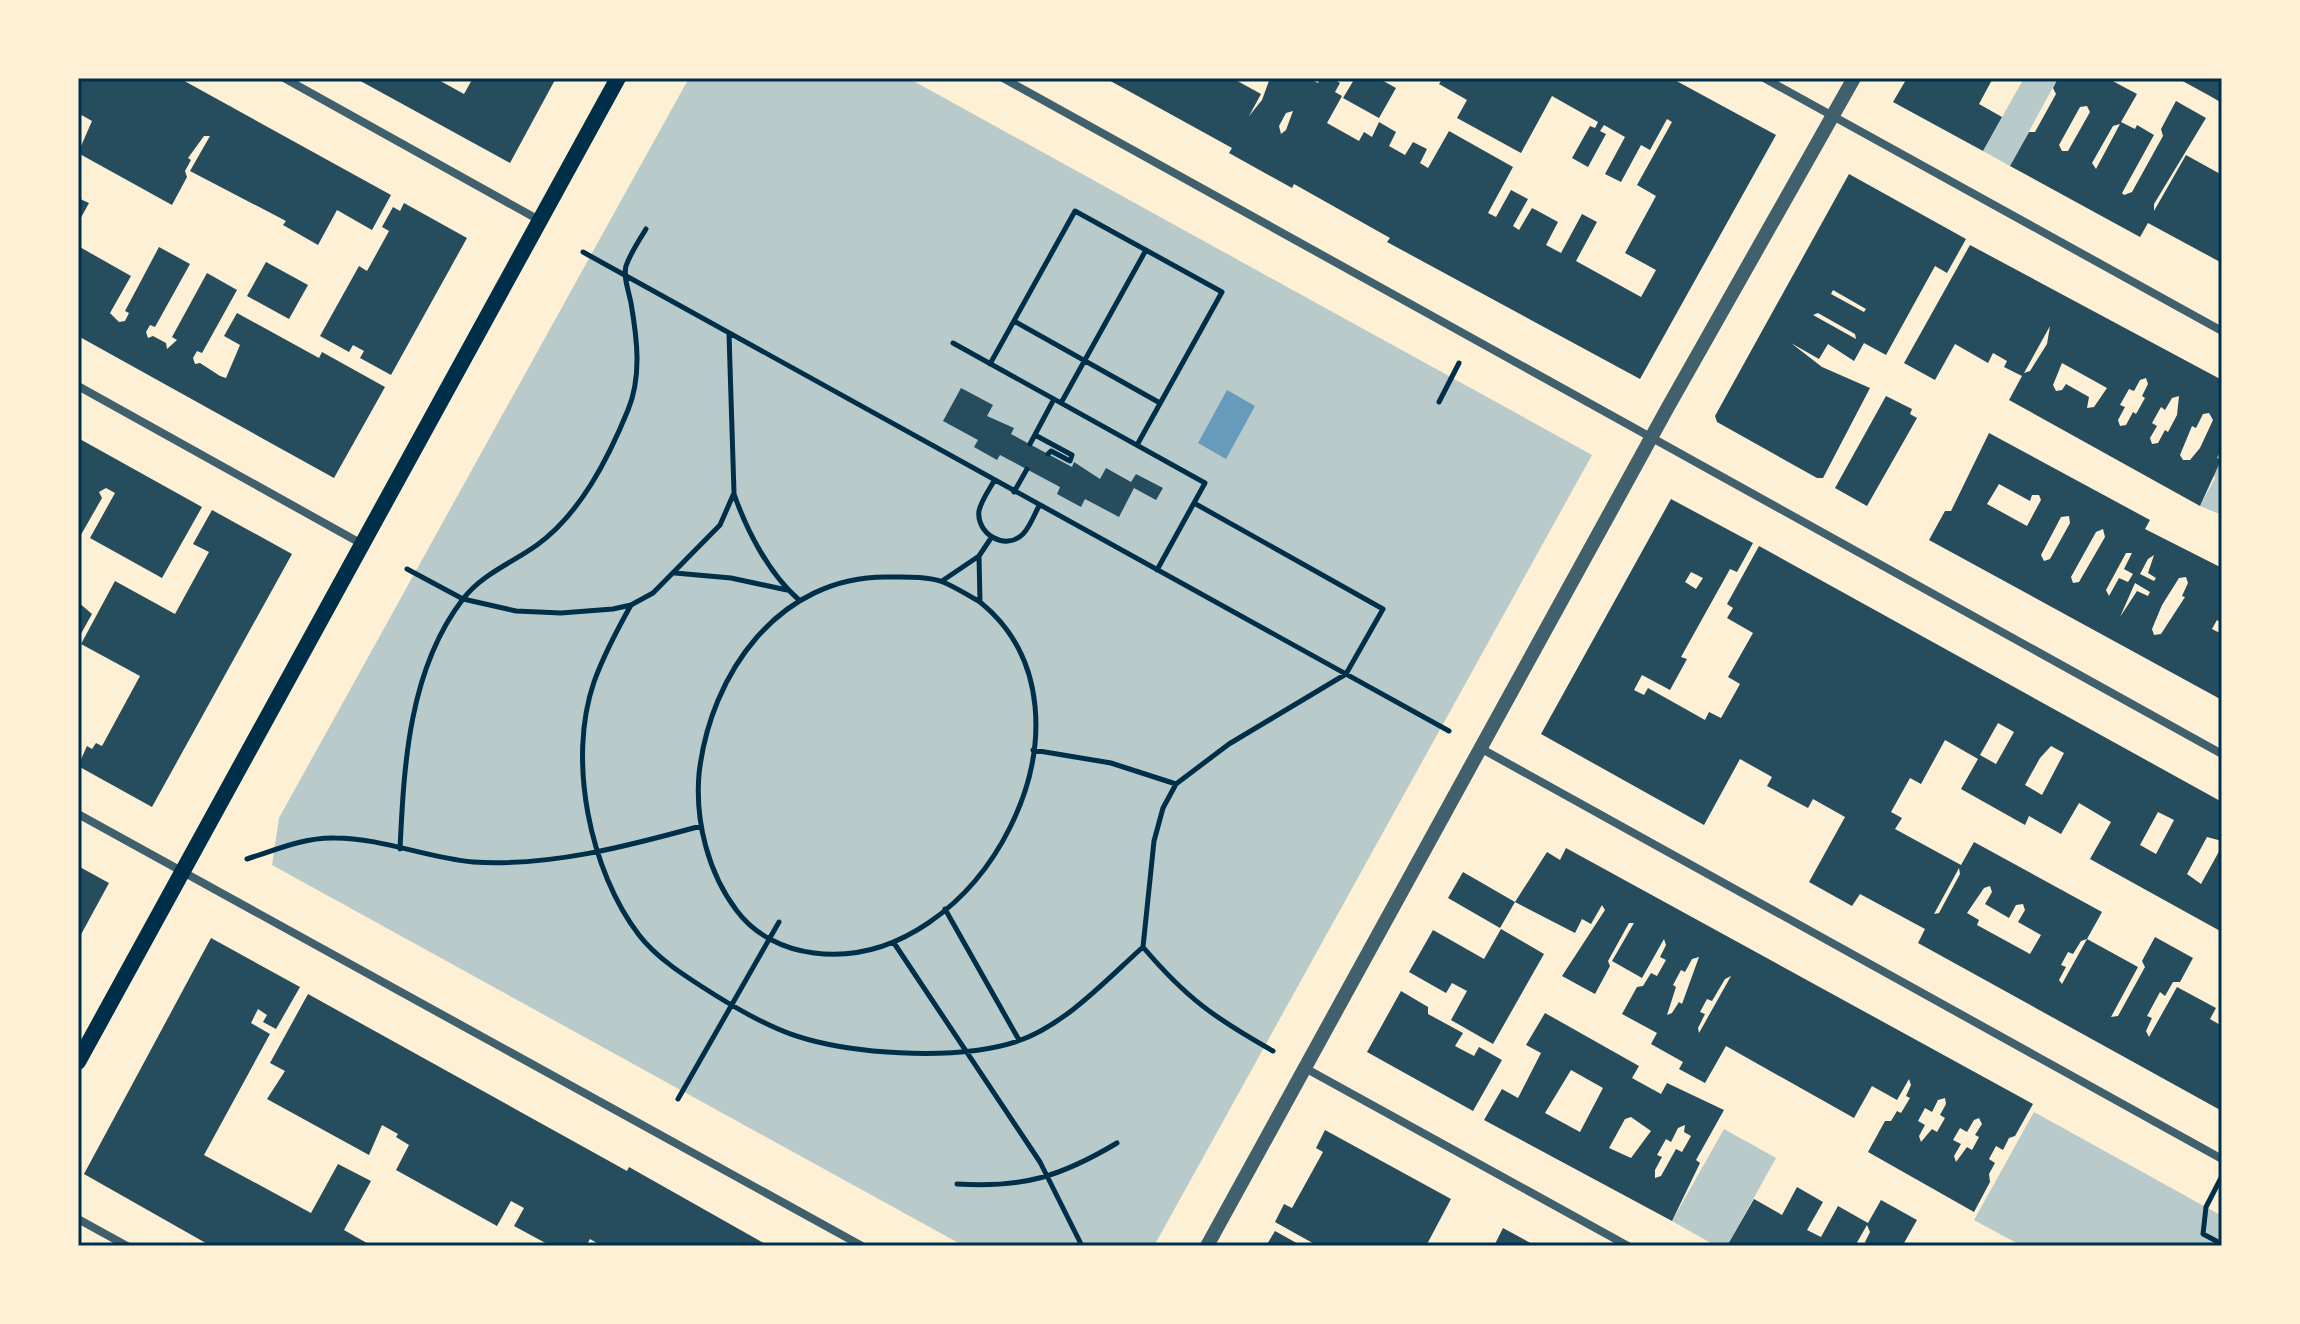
<svg xmlns="http://www.w3.org/2000/svg" width="2300" height="1324" viewBox="0 0 2300 1324" font-family="'Zilla Slab',serif">
<style>
.green{fill:#b9caca}
.water{fill:#669bbc}
.building{fill:#264d5e;fill-rule:evenodd}
.lines{fill:none;stroke-linecap:round;stroke-linejoin:round}
.path{stroke:#003049;stroke-width:5}
.minor{stroke:#3f606c;stroke-width:8}
.tertiary{stroke:#3f606c;stroke-width:14}
.secondary{stroke:#003049;stroke-width:16}
.neatline{fill:none;stroke:#003049;stroke-width:3}
</style>
<rect width="100%" height="100%" fill="#fdf0d5"/>
<path class="green" d="M689,78h219l684,377 -438,791h-190l-692,-381 7,-47z
M2024,78h34l-48,88 -27,-15z
M2222,448v67l-22,-9 15,-28 -2,-6 7,-12 -3,-2z
M2034,1112l188,104v30h-200l-48,-26z
M1724,1129l52,29 -49,88h-11l-44,-25z"/>
<path class="water" d="M1227,390l28,16 -29,53 -28,-16z"/>
<path class="building" d="M78,78h101l212,117 -19,35 -35,-20 -19,35 -35,-20 3,-4 -96,-50 20,-35h-6l-16,22 3,2 -6,11 2,6 -15,28 -94,-52 14,-32 -14,-8z
M355,78h80l29,16 9,-16h83l-46,85z
M1105,78h127l29,16 -12,22 13,-16 8,-22h38l10,5 2,-5h12l8,5 -5,9 7,4 -15,27 32,18 5,-9 8,5 7,-15 17,10 -7,14 16,9 8,-13 14,7 -7,14 8,5 21,-37 64,36 -25,46 8,4 15,-27 17,9 -15,27 6,4 13,-22 4,2 22,12 -12,23 15,8 21,-39 15,8 -21,39 65,36 15,-27 -31,-17 31,-57 -19,-11 35,-63 -5,-3 -17,31 -9,-5 -20,37 -16,-8 20,-37 -21,-12 -4,6 6,3 -18,33 -16,-9 18,-32 5,2 3,-6 -46,-26 -31,57 -64,-35 10,-18 -28,-16 4,-6h228l105,57 -136,244 -253,-137 3,-4 -96,-54 -2,4 -63,-35 3,-5zM1293,111l-7,19 -5,4 -2,-8 7,-13z
M1355,78h23l18,10 -17,30 -36,-20z
M1907,78h86l-14,26 23,13 -19,34 -90,-49z
M2058,78h49l30,16 -16,28 14,7 2,-4 17,10 -32,58 2,2 8,-3 31,-56 -2,-7 15,-28 30,17 -52,86v7l32,-56 36,20v88l-74,-40 -8,14 -130,-71 19,-34h6l21,-38 -3,-6zM2087,106l3,6 -22,39h-6l-3,-6 21,-38zM2120,124l-24,45 -4,-6 21,-37z
M2177,78h45v25l-12,-7z
M1849,174l117,65 -19,34 -12,-7 -49,89 -22,-12 -10,18 -26,-17 -9,15 -28,-16 31,24 48,21 -47,90h-6l-100,-56 -2,-6zM1833,290l33,19 -2,3 -33,-18zM1818,313l37,21 1,5 -43,-24z
M78,198l11,5 -11,20z
M404,203l63,35 -76,137 -31,-17 4,-7 -11,-6 -4,7 -29,-16 39,-70 8,5 22,-40 -7,-4 11,-20 7,4z
M1970,245l252,135v68l-5,10 4,2 -21,46 -191,-106 13,-24 -18,-9 3,-6 -14,-8 -5,10 -33,-19 -20,36 -31,-17zM2050,326l-3,18 -17,27 -6,2zM2062,363l45,25 -13,19 -7,1 2,-11 -23,-13 -4,6 -6,1 -3,-6zM2146,378l2,6 -6,12 3,2 -9,16 -3,-2 -7,13 -6,1 -2,-6 7,-13 -5,-2 9,-16 5,2 6,-11zM2179,396l-2,19 -9,17 -3,-2 -7,13 -6,1 -2,-6 7,-12 -5,-3 9,-16 4,3 7,-12zM2209,413l4,7 -13,28 -10,12h-7l-3,-5 12,-29 4,2 7,-14z
M78,246l53,30 -21,37 9,9 6,-1 4,-8 -4,-2 34,-64 31,17 -35,63 -5,-2 -4,7 2,6 5,-2 13,7 1,6 10,-9 -5,-3 35,-64 30,17 -35,63 -5,-2 -4,7 2,6 5,-1 20,13 6,2 14,-33 -16,-9 13,-23 82,45 3,-6 63,35 -51,91 -256,-142z
M266,262l42,23 -19,34 -42,-23z
M961,388l32,17 -6,11 27,12 -3,6 61,33 2,-5 26,17 6,-11 25,14 5,-8 27,14 -7,12 -22,-12 -15,29 -34,-18 -4,8 -24,-13 3,-7 -60,-32 -3,5 -23,-13 4,-7 -35,-19z
M1886,396l26,13 -2,5 7,4 -50,88 -32,-18z
M1989,433l161,87 -5,9 77,39v55l-5,-3 -5,9 10,5v66l-293,-160 16,-29h6zM1999,484l31,17 2,-6h7l2,5 -14,26 -40,-22zM2069,516l1,7 -20,36 -6,2 -3,-6 20,-38zM2103,529l2,8 -26,45 -6,1 -2,-6 25,-45zM2126,553h6l-8,16 9,5 -5,8 -9,-4 -10,18 -3,-6zM2154,555l-6,18 8,5 -2,3 -14,-7 8,-15zM2186,577l2,6 -6,13 3,1 -24,37 -7,1 -2,-6 10,-24 17,-27zM2135,583l15,9 -2,4 -11,-5 -17,26z
M78,438l124,69 -40,71 -72,-40 25,-45 -9,-5 -7,4 3,6 -24,42z
M1671,499l82,44 -16,29 -7,-3 -49,88 6,2 -17,31 -28,-15 -8,15 10,5 4,-7 57,32 4,-8 12,6 19,-34 -12,-7 25,-44 -26,-15 6,-10 -6,-4 32,-58 463,256v39l-15,-4 -20,37 14,10 21,-38v86l-132,-73 21,-37 -32,-19 -18,31 -32,-18 -4,9 -64,-36 17,-30 -33,-19 -24,44 -11,-6 -19,34 11,6 -7,11 66,36 13,-23 128,70 -15,27 51,28 -27,50 7,-1 27,-49 -3,-6 13,-24 38,21 -13,24h-7l-8,14 -5,-4 -13,24 5,2 -6,13 3,6 28,-50 39,21 -6,11 12,7v85l-304,-168 7,-14 -65,-35 -8,12 -43,-24 36,-65 -32,-18 -5,9 -41,-22 5,-9 -32,-18 -36,66 -163,-91zM1691,572l12,6 -7,11 -11,-7zM1998,723l16,9 -18,32 -16,-9zM2051,746l13,7 -22,42 -17,-10 15,-27zM2158,812l16,8 -18,34 -16,-9zM1959,868l1,6 -21,39 -5,1zM1990,886l2,6 -7,12 24,14 7,-13 7,-1 2,6 -7,12 23,13 -11,19 -53,-29 2,-5 -12,-7 17,-25zM2087,939l-25,45 -3,-4 7,-13 -5,-2 7,-13 5,2 8,-13z
M212,510l80,44 -140,253 -74,-41 9,-20 5,3 4,-6 6,3 38,-70 -59,-32 34,-63 60,33 34,-62 -16,-8z
M78,602l14,12 -14,25z
M1566,848l467,256 -18,32 -6,2 -6,12 -7,-4 -7,13 6,4 -6,11 1,8 -16,30 -106,-60 17,-31h6l6,-10 4,2 9,-15 -4,-2 5,-11 -2,-6 -12,21 -25,-14 -18,32 -128,-72 -21,37 -26,-14 4,-7 -32,-18 6,-11 -35,-19 15,-27 6,-1 8,-13 6,3 9,-16 -6,-3 6,-12 -2,-6 -22,39 -30,-17 22,-38h-5l-21,38 2,5 -15,28 -33,-18 43,-66 -3,-5 -11,19 -9,-5 -7,14 -60,-31 32,-50 13,8zM1699,957l-17,47 -3,-2 -7,11 -5,2 9,-28 -3,-2 8,-15 4,2 7,-13zM1731,976l-32,57 -1,-5 7,-14 -5,-2 7,-13 5,2 13,-22zM1945,1098l1,6 -6,11 5,3 -8,14 -5,-3 -11,13 -2,-6 6,-11 -7,-4 7,-13 7,4 6,-12zM1979,1118l3,6 -7,11 4,2 -7,13 -5,-3 -11,15 -2,-6 7,-12 -8,-4 7,-12 7,4 7,-12z
M78,866l31,17 -31,57z
M1463,872l52,30 -15,26 -52,-30z
M1501,929l43,25 -51,90 -42,-24 16,-29 -15,-8 -6,10 -37,-21 24,-42 51,29z
M211,938l89,49 -24,42 -13,-7 4,-7 -9,-6 -7,14 19,11 -66,121 107,58 27,-49 33,17 -27,49 28,16h-161l-127,-72z
M1401,991l27,16v7l35,19 -8,13 19,10 5,-9 23,13 -29,51 -106,-59z
M308,994l319,177 2,-4 140,79h-167l-12,-7 -4,7h-35l-37,-20 10,-18 -13,-7 -14,25 -101,-56 13,-25 -13,-8 2,-3 -16,-9 -13,30 -102,-56 18,-28 -15,-8z
M1545,1013l94,53 -7,12 29,16 6,-11 57,27 -28,50 4,3 -28,58 -188,-101 18,-31 16,9 23,-45 -15,-8zM1571,1070l32,18 -23,44 -35,-19zM1631,1117l20,14 -20,27 -22,-10 16,-29zM1685,1125l-1,7 7,4 -9,16 -6,-3 -15,27 -6,2v-8l7,-13 -5,-2 9,-16 5,3 7,-14z
M1325,1130l126,69 -25,47h-108l-43,-24 9,-18 8,4 31,-56 -7,-4z
M1797,1187l26,15 -16,28 14,7 17,-31 30,17 13,-23 36,20 -13,23 5,3h-41l-3,-4 5,-10 -3,-7 -12,21h-128l27,-47 28,16z
M1503,1228l33,18h-42z
M1275,1231l27,15h-36z"/>
<g class="lines">
<path class="path" d="M583,252l866,479
M1014,321l146,82
M953,343l252,140 -48,87
M990,364l85,-153 147,81 -85,153
M1439,402l20,-39
M1061,403l85,-153
M1035,435l37,20 -2,6 -19,-10 -3,3
M1030,444l24,-45
M994,481c-5,9 -13,20 -15,30 -3,22 26,41 44,23 7,-7 11,-19 16,-28
M1014,492l13,-23
M734,494c13,37 35,80 65,106
M1194,503l189,106 -37,65 -117,70 -53,40 -13,24 -9,33 -11,106c44,52 72,71 130,104
M979,556l1,46c137,111 -1,372 -166,351 -31,-4 -59,-18 -77,-42 -29,-38 -42,-90 -38,-137 11,-100 80,-199 190,-197 16,0 38,-1 54,5 12,5 25,13 37,20
M407,569l56,30 53,12 45,2 52,-4 18,-4 22,-12 67,-68 14,-32 -5,-159
M675,573l56,5 56,12
M942,581l37,-25 12,-18
M631,605c-14,25 -27,49 -37,77 -27,78 -4,189 45,253 19,25 51,44 76,60 58,36 90,49 158,56 46,4 100,5 145,-10 47,-16 88,-61 125,-94
M1033,750l78,13 65,21
M400,849c4,-85 9,-180 63,-250 19,-25 49,-36 74,-54 43,-31 71,-86 91,-135 14,-34 9,-72 3,-107 -2,-11 -8,-26 -5,-37 4,-12 13,-26 20,-37
M247,859c28,-9 58,-22 88,-21 47,0 92,20 138,24 77,5 155,-16 228,-36
M945,909l74,131
M894,943l146,219 42,84
M678,1099l101,-177
M2222,1176l-16,31 -3,27 19,10
M957,1184c66,4 103,-7 160,-41"/>
<path class="minor" d="M284,78l255,142
M1003,78l1219,676
M1764,78l458,253
M78,386l284,158
M1482,749l740,410
M78,814l784,432
M1305,1068l323,178
M78,1219l49,27"/>
<path class="tertiary" d="M1207,1246l461,-839 186,-329"/>
<path class="secondary" d="M78,1062l540,-984"/>
</g>
<rect width="2300" height="1324" fill="none" stroke="#fdf0d5" stroke-width="160"/>
<rect x="80" y="80" width="2140" height="1164" class="neatline"/>
</svg>
